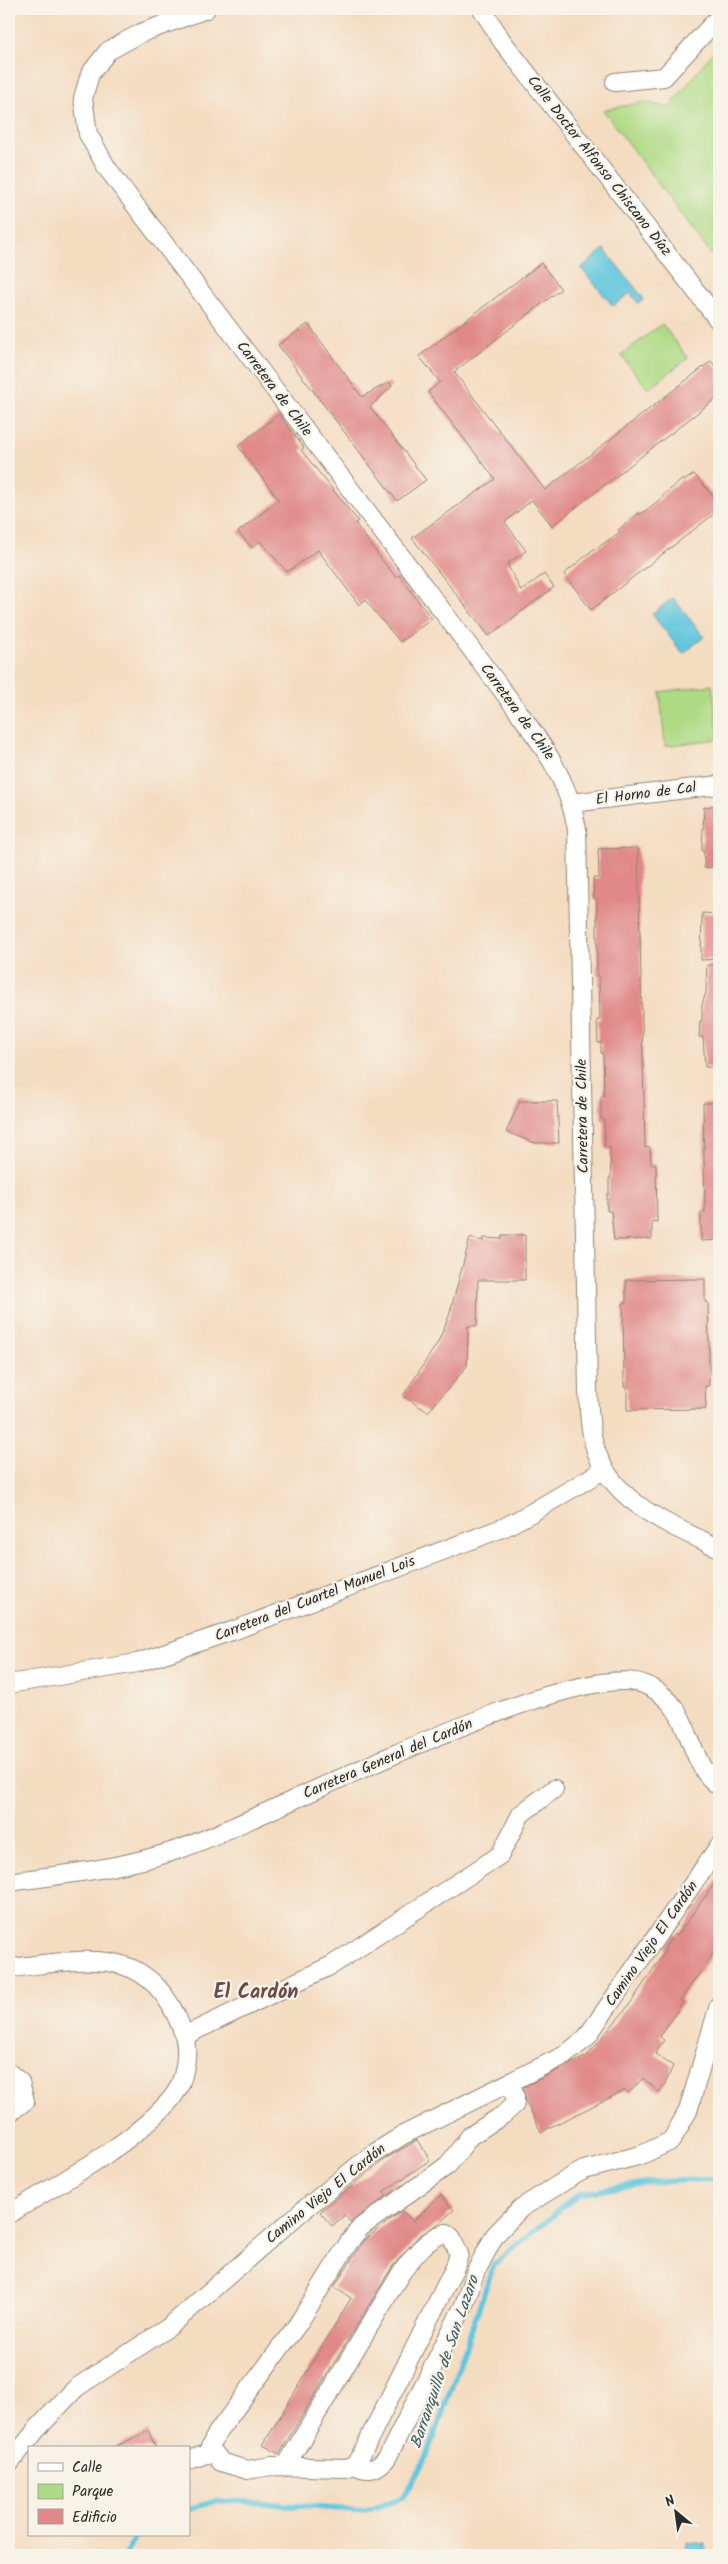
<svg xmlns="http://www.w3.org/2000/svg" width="728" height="2564" viewBox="0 0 728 2564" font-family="Kalam,sans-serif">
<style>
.green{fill:#afda85;stroke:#6d8258}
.water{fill:#60c6de;stroke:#467884}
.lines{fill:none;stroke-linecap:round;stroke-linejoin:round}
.stream{stroke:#60c6de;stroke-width:5.5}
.building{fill:#e08988}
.minor-casing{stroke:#908476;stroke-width:20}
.minor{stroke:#fff;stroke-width:18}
.labels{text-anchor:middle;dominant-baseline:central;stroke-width:4.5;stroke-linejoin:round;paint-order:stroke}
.street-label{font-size:15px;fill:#2b2b2b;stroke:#f7f3e8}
.water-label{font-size:16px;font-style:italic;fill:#3b5a61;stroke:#f7f3e8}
.district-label{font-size:20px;font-weight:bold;fill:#6a4c4c;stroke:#f7f3e8}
</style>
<rect width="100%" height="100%" fill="#f7f3e8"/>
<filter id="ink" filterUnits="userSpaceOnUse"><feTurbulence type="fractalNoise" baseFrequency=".02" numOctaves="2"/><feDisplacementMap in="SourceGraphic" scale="10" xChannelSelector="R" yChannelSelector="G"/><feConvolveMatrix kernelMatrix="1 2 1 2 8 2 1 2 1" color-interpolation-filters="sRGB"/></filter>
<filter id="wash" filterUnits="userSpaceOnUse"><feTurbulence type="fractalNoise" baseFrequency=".0096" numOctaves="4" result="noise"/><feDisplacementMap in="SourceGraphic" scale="20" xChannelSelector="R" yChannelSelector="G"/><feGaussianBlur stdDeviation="1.12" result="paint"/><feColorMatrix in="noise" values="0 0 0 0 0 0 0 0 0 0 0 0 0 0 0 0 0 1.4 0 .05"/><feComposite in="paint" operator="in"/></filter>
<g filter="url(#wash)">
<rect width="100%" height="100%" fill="#f4dcc1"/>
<path class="green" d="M719,44v221l-116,-155 42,-8 24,6z
M662,324l26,34 -40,31 -27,-34z
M712,685l7,54 -54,7 -5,-54z"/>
<path class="water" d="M604,249l40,50 -5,5 -9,-11 -17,13 -32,-38z
M673,598l31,39 -21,17 -31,-40z
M686,2542l20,2 -1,10 -20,-1z"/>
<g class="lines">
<path class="stream" d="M189,2509l30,-9 147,11 37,-14 25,-42 66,-191 85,-70 71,-12 69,-3
M125,2555l12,-20"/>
</g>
<g id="blocks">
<path class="building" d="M541,263l20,26 -107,83 91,118 166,-129 8,10v25l-167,130 -20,-26 -27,22 21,29 -19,13 14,27 23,-17 10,13 -65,49 -77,-98 83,-59 -67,-87 12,-10 -21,-26z
M308,324l54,73 27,-15 3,4 -22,21 56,73 -29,21 -119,-156z
M279,414l25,34 -3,2 57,71 -3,2 27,37 14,17 3,-2 33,44 -32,23 -35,-42 -6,5 -41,-55 -31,22 -27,-31 -8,7 -14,-16 41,-32 -41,-54z
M694,474l22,25 3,11 -128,100 -27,-36 31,-26 1,1 24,-17 -2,-2 21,-17 1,2 23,-18 -1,-1 21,-17 1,2z
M719,805v62l-15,1v-16l-2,-1 2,-44z
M638,848l7,300 5,-1 1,17h5l1,58 -5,-1v18l-38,1 -3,-29h-4v-17h2v-16h2l-1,-30 -5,1 -1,-30h-3v-23h3l-1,-43h-2v-11l-3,1 -1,-23h3l-1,-44h-2v-77h-3l-1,-21h6l-1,-29z
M702,913l17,1v45l-18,1z
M707,965h12v102h-14l-2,-30h-4l1,-16h2v-16l4,-13z
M520,1101h37l2,42h-24l-29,-11z
M703,1103h16v137l-18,1v-29h4z
M502,1235h23v45h-47l-1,46h-9l-1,40 -39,46 -25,-16 35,-54 11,-26 21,-78 13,3 1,-3 18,1z
M705,1279v23h3l1,42v42h-4l1,23 -79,1v-23h-3l-1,-84h3v-23z
M719,1877v68l-39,55 3,2 -23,35 4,3 -9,14 18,12 -8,18 -6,8 -16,-14 -14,15 -4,-3 -84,42 -15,-31 -3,-14 64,-31 43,-52 36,-54 -2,-1 10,-15 3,2z
M417,2140l13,20 -47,32 4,4 -36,27 -6,-8 -13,11 -12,-14 65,-53z
M441,2195l13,15 -17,15 -18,11 -27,31 -113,187 -16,-9 88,-147 -17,-11 30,-47 38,-29 11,10z
M148,2431l8,17h-43z"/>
</g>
</g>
<g filter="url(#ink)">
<use href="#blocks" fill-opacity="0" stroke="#908476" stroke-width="1"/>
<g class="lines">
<g class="minor-casing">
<path id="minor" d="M206,9l-65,24 -33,18 -18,23 -7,24 5,36 19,34 405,535c30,41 56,75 65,126l11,561c1,18 1,36 6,54 15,58 76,81 125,104
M482,9l20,32 217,280
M615,82l49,-5 55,-60
M572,803l147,-18
M9,1684l128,-21 98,-33 270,-103 26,-14 74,-44
M9,1882c59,-8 117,-14 174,-34 84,-30 393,-194 463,-163 50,22 38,77 73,101
M9,1968c78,-8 141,-27 174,64 7,19 2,50 -11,66 -40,47 -110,83 -163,116
M184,2036l148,-71 168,-110 21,-41 33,-25
M9,2073l11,9 5,19 -16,12
M189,2460l23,-8
M9,2464l28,-35 39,-41 93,-61 132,-115 69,-56 33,-21 162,-80 21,-17 133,-192
M354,2465c14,7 23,5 33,-7l77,-153 11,-32 20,-38 26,-27 50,-31 13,-7 57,-15 30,-14 17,-30 31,-106
M285,2467l116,-194c12,-16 25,-35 45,-40l6,5 7,16 -4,13 -95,190 -6,8 -9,3 -74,-2 -24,4 -26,-8 -11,-15 7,-14 81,-109 51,-82 12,-15 87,-62 22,-29 33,-21 12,-11v-8l-5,-14"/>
</g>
<use href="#minor" class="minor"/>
</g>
</g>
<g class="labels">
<g class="street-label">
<text transform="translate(599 166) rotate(52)">Calle Doctor Alfonso Chiscano Díaz</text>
<text transform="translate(274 389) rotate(53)">Carretera de Chile</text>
<text transform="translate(517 712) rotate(54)">Carretera de Chile</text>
<text transform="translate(646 794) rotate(-7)">El Horno de Cal</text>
<text transform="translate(583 1116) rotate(-91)">Carretera de Chile</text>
<text transform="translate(315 1599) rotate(-21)">Carretera del Cuartel Manuel Lois</text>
<text transform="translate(388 1759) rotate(-23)">Carretera General del Cardón</text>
<text transform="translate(652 1944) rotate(-55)">Camino Viejo El Cardón</text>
<text transform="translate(326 2194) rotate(-39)">Camino Viejo El Cardón</text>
</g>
<g class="water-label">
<text transform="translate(445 2362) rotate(-71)">Barranquillo de San Lazaro</text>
</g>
<g class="district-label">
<text x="256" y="1993">El Cardón</text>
</g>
</g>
<rect width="728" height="2564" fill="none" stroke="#f7f3e8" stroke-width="30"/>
<rect x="28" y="2446" width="162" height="90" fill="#f7f3e8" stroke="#a5a39c"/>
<rect x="38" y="2463" width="25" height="8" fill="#ffffff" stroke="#a5a39c"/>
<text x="72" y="2472" font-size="15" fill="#2b2b2b">Calle</text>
<rect x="38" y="2484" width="25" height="15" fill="#afda85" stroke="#a5a39c"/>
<text x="72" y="2496" font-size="15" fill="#2b2b2b">Parque</text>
<rect x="38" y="2509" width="25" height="15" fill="#e08988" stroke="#a5a39c"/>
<text x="72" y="2522" font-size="15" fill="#2b2b2b">Edificio</text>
<g transform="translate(676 2512) rotate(331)" stroke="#f7f3e8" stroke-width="4" paint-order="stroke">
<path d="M0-4L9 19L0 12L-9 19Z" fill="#2b2b2b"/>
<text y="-8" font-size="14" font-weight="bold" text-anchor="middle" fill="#2b2b2b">N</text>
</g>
</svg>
